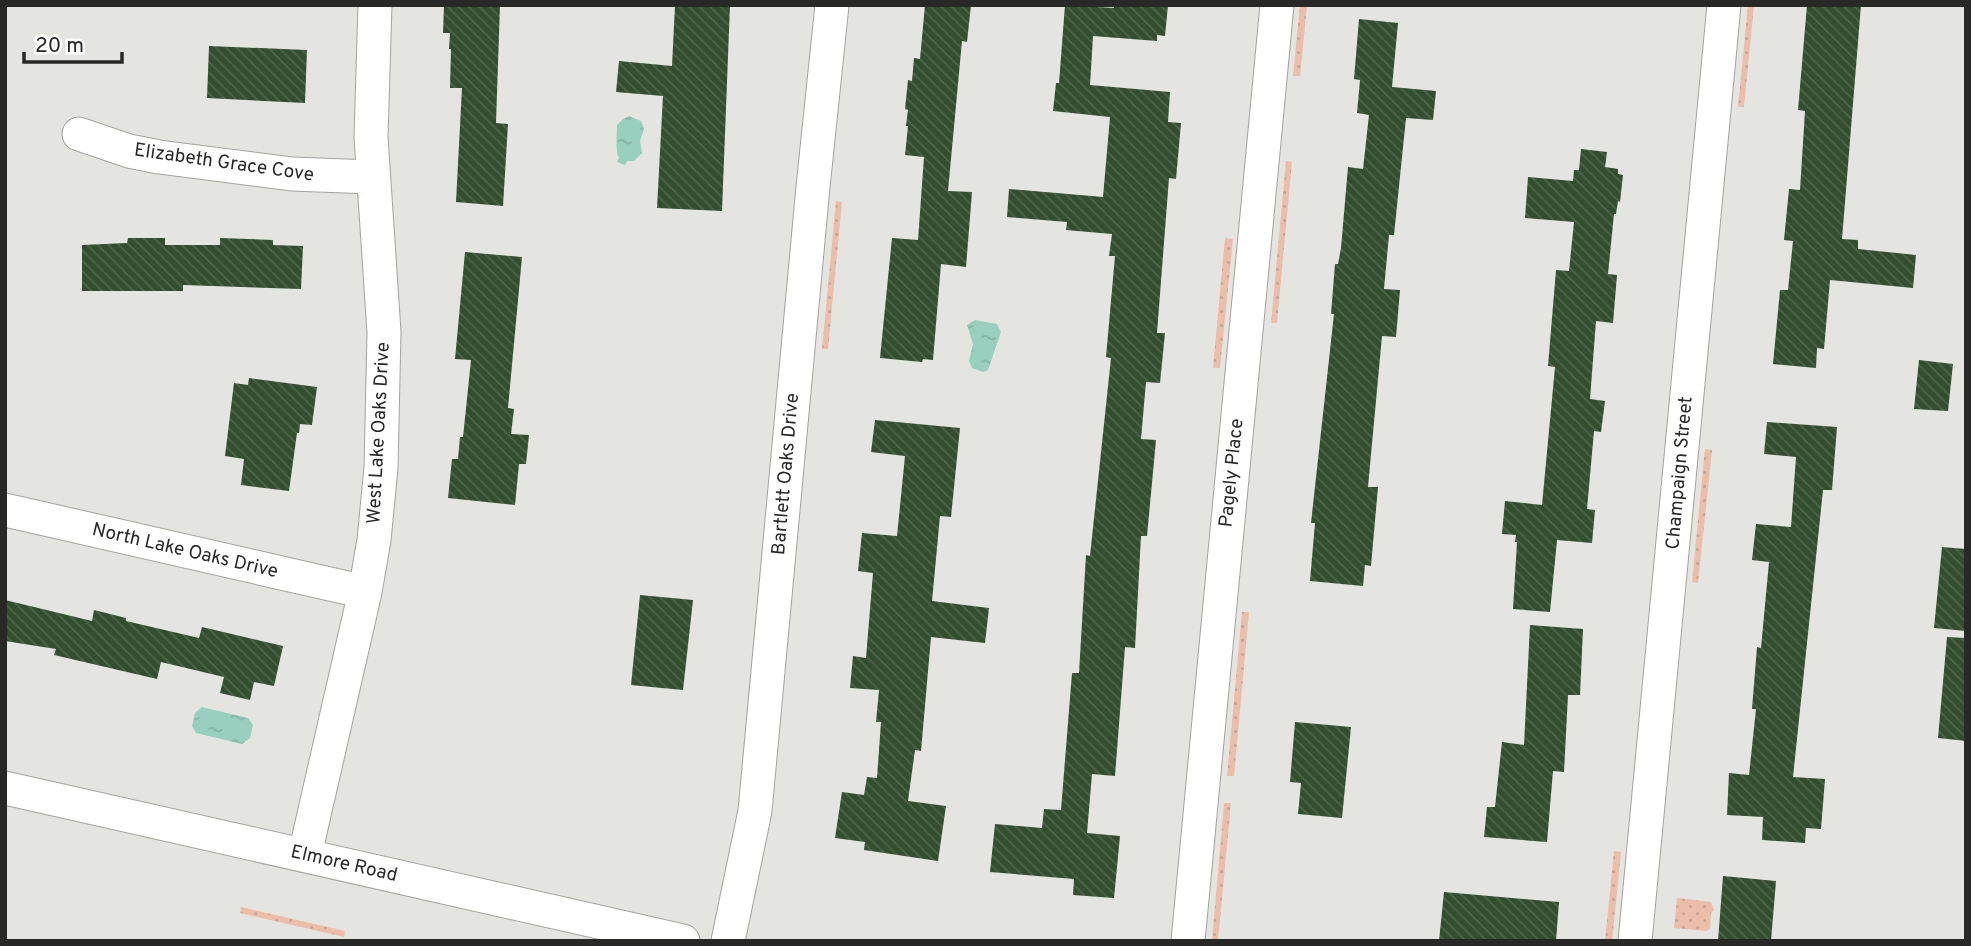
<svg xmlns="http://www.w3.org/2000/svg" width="1971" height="946" viewBox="0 0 1971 946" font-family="Overpass,sans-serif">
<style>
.green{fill:url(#green-dots)}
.water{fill:url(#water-ripples)}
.building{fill:url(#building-back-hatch)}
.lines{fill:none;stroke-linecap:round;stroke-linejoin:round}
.minor-casing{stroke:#a3a49f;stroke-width:35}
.minor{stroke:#fff;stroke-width:33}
.labels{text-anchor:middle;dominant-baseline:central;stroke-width:7;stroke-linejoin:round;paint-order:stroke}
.street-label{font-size:19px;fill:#282927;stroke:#fff}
</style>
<defs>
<pattern id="green-dots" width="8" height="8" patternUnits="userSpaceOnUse" patternTransform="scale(1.75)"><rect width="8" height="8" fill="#ecbeaa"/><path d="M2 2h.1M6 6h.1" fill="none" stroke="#caa392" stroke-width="1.8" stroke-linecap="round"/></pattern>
<pattern id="water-ripples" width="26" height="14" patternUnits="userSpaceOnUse" patternTransform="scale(1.75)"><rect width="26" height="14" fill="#98cfbf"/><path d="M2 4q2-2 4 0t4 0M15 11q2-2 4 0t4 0" fill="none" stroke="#83b2a4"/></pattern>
<pattern id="building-back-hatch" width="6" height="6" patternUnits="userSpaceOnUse" patternTransform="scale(1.75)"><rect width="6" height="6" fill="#324e2f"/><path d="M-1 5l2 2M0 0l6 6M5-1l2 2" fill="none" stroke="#4e654c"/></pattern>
</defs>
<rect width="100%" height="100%" fill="#e4e5e0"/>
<path class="green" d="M1300,5h7l-7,71h-7z
M1748,5h6l-10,102h-6z
M1286,161l6,1 -15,161h-6z
M836,201l6,1 -14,147h-6z
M1225,238l8,1 -13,129h-7z
M1705,449l7,1 -14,133 -6,-1z
M1242,612h7l-15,164h-7z
M1224,803h7l-13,138h-6z
M1614,851l7,1 -9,89h-7z
M1677,898l34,4 3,8 -3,3 -1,16 -4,2 -32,-3z
M241,907l104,24 -1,6 -104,-24z"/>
<path class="water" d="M629,116l12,5 3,8 -4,12 2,12 -8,8h-7l-2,4 -8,-3 2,-4c-4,-7 -2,-24 -2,-33l6,-6z
M975,320l22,4 4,8 -13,38 -5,2 -11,-4 -3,-7 4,-17 -6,-19z
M202,707l46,11 5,7 -3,13 -8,6 -46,-11 -4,-7 3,-13z"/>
<path class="building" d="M444,5h56l-4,118 12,1 -5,82 -47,-4 6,-114h-12l1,-39h-2l1,-16h-7z
M675,5h55l-8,206 -65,-3 6,-112 -47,-4 3,-31 53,5z
M925,5h46l-4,37 -5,-1 -14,150 24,1 -6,75 -25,-3 -8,96 -10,-1 -1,3 -42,-4 12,-120 26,2 6,-83 -19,-2 3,-29h-2l2,-16 -3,-1 3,-29 4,1 2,-23 6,1z
M1065,5l49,3v-3h54l-3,31 -8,-1v6l-64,-5 -3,49 80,7 -2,30 13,1 -5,56 -7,-1 -12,155h8l-5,50 -14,-1 -5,57 15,1 -9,96h-6l-6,112 -10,-1 -10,129 -23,-2 -5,59 33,3 -6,62 -41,-3 1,-16 -84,-7 5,-48 47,4 2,-19 17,1 11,-137h7l7,-118 4,1 21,-198 -5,-1 9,-101h-6l3,-22 -46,-4 1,-8 -60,-5 2,-28 94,8 7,-80 -57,-6 3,-28h3z
M1807,5h54l-19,234 16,1v9l58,6 -3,33 -83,-8 -6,69 -7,-1 -1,20 -43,-4 7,-74h8l5,-49 -9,-1 5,-51 11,1 5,-79 -7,-1z
M1359,19l39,4 -6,64 44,4 -3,29 -27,-2 -12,117h-5l-5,54 16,1 -4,47 -14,-1 -14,151h10l-7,79 -6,-1 -2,21 -53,-5 5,-58h-4l23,-209h-3l4,-50h3l3,-16 7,-81 15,2 6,-54 -12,-2 3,-33 -6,-1z
M209,46l98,4 -2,53 -98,-5z
M1581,149l26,3 -2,15 13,2v5l5,1 -3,27 -2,-1 -2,13h-2l-6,60 9,1 -4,48 -17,-2 -6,78 15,2 -4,31 -7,-1 -7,78 8,1 -3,33 -35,-3 -7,72 -37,-3 4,-67h-2l1,-7 -14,-1 3,-33 37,4 13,-138 -7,-1 8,-96 13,1 5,-49 -49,-4 3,-41 45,4 1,-11h5z
M128,238h37v7h55v-7l53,2v5l30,1 -2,43 -118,-4v6h-101v-46l45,-2z
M465,252l57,5 -14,151 6,1 -3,25 18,1 -3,29h-7l-4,41 -67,-7 4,-39h6l2,-22h3l8,-77 -16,-1z
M1919,360l34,4 -5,47 -34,-2z
M249,378l68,9 -5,38 -12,-1 -1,9h-2l-8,58 -48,-6 3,-26 -19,-3 9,-73 14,2z
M875,420l85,8 -9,89 -11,-1 -8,85 57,7 -4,35 -54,-6 -10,114 -6,-1 -7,51 38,5 -8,55 -74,-11 1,-8 -30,-4 7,-46 22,3 3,-18 10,1 4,-56h-5l3,-32 -29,-2 3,-32 13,2 7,-85 -15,-2 4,-38 35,3 8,-80 -34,-4z
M1767,422l70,5 -5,63h-9l-30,287 32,2 -4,50 -15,-1 -1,15 -43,-3 1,-23 -36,-2 2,-42 20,2 7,-66h-4l5,-62 4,1 8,-86 -17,-2 4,-36 35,3 5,-70 -32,-3z
M1942,547l24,2v82l-32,-3z
M640,595l53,5 -10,90 -52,-5z
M5,600l87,21 2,-11 32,8v3l73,17 3,-11 81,19 -9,40 -20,-4 -4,18 -30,-7 4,-16 -63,-15 -4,17 -103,-24 2,-6 -51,-8z
M1530,625l53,4 -3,66h-12l-4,77 -11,-1 -6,71 -63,-5 3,-30h8l7,-65 22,3z
M1947,637l19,1v103l-28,-3z
M1295,722l56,5 -9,91 -44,-4 3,-31 -11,-1z
M1723,876l53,5 -5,60h-53z
M1444,892l115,10 -3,39h-117z"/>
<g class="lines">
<g class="minor-casing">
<path id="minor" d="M79,134l50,17 30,6 133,17 80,3
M5,510l360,82
M5,788l678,153
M305,854l60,-262 9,-52 7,-72 3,-136 -13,-195 4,-132
M728,941l27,-130 58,-624 19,-182
M1188,941l89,-936
M1635,941l89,-936"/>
</g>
<use href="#minor" class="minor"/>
</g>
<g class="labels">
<g class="street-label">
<text transform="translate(224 163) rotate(8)">Elizabeth Grace Cove</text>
<text transform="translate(379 433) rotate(-87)">West Lake Oaks Drive</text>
<text transform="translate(1232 473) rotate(-84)">Pagely Place</text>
<text transform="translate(1680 473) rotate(-85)">Champaign Street</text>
<text transform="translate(786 474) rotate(-85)">Bartlett Oaks Drive</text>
<text transform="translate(185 551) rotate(13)">North Lake Oaks Drive</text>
<text transform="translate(344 864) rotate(13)">Elmore Road</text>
</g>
</g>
<rect width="1971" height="946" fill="none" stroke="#282927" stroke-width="14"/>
<path d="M24 52v10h98v-10" fill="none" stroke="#282927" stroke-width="3.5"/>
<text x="35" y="52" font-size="21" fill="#282927" stroke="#ffffff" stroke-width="5" paint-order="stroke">20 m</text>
</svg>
